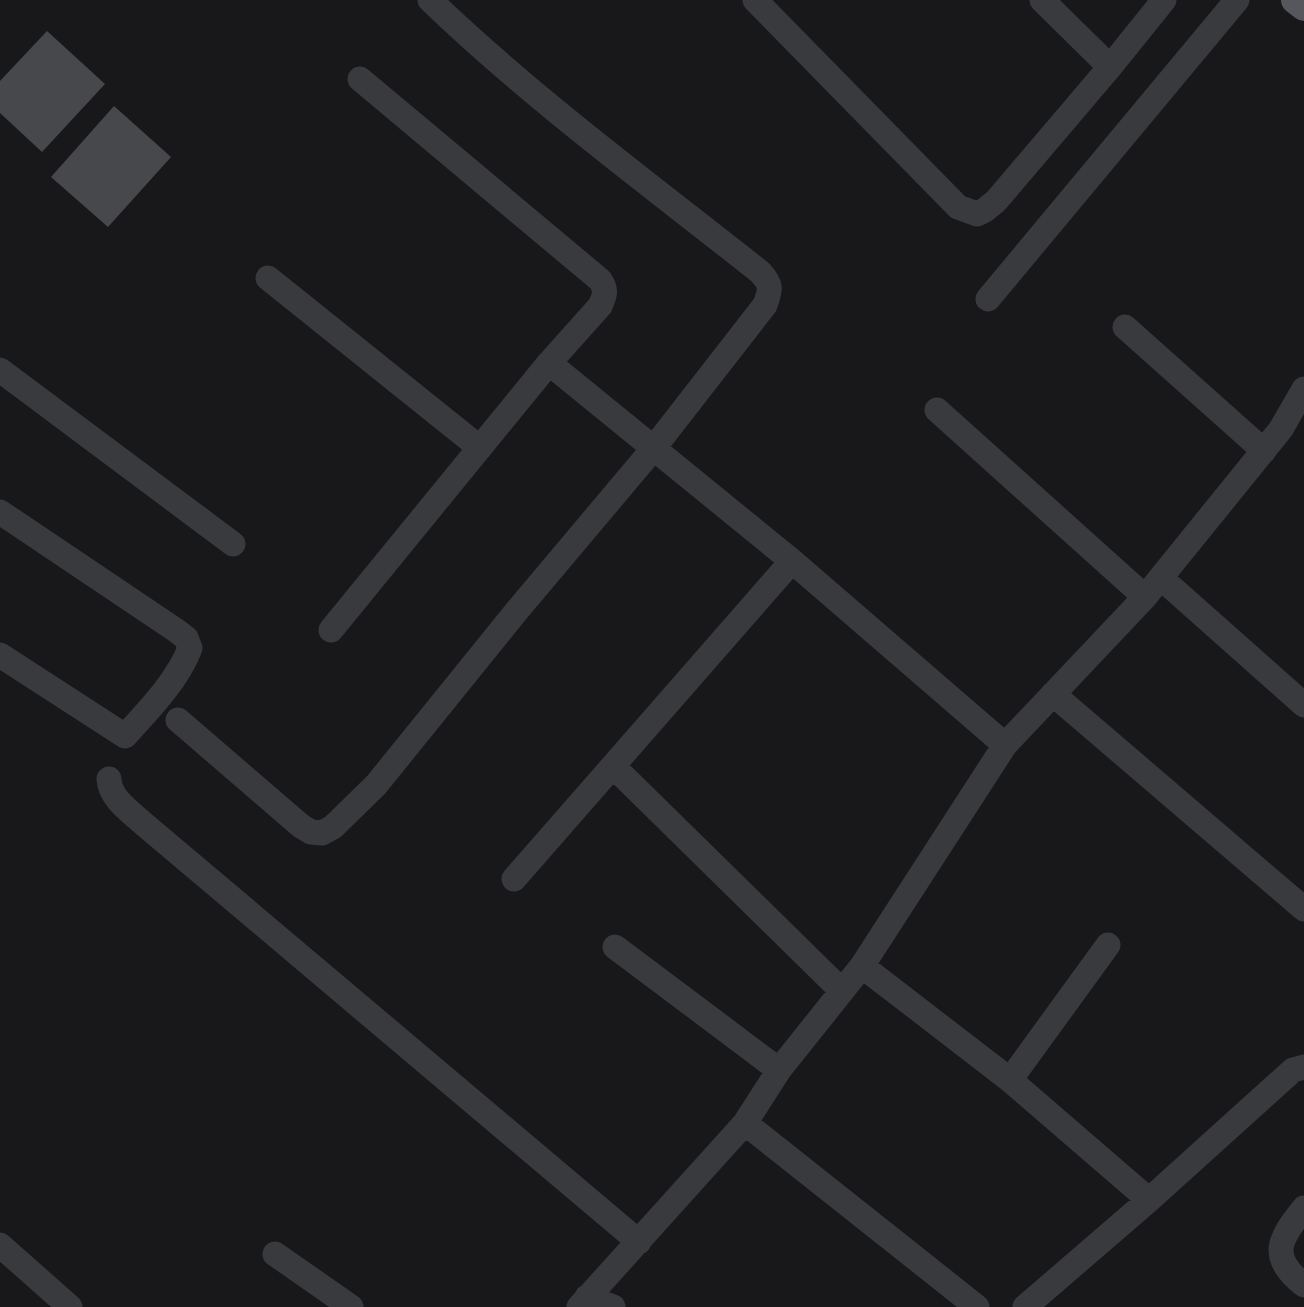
<svg xmlns="http://www.w3.org/2000/svg" width="1304" height="1307" viewBox="0 0 1304 1307" font-family="Commissioner,sans-serif">
<style>
.building{fill:#47484c}
.lines{fill:none;stroke-linecap:round;stroke-linejoin:round}
.minor{stroke:#393a3e;stroke-width:25}
.major{stroke:#56575d;stroke-width:28}
</style>
<rect width="100%" height="100%" fill="#18181a"/>
<path class="building" d="M47,31l58,53 -63,68 -42,-39v-32z
M114,106l57,51 -63,70 -57,-50z"/>
<g class="lines">
<path class="minor" d="M755,0l203,207 19,7 8,-4 11,-9 114,-134 54,-67
M1042,0l68,67
M268,278l212,170
M988,299l249,-299
M1125,327l139,124
M549,363l243,198 213,184
M0,370l233,174
M937,410l208,187
M0,512l177,119 9,7 4,10c-12,32 -42,63 -65,88l-125,-81
M1161,578l143,127
M331,630l218,-267 51,-57c5,-11 7,-16 0,-26l-240,-201
M1053,694l251,215
M178,720l123,106 10,6 11,1 11,-6 43,-42 139,-172 138,-164 112,-144c6,-16 7,-20 -5,-33 -111,-88 -227,-173 -330,-272
M613,766l229,225
M109,779c1,20 22,33 36,46l494,417
M514,879l278,-318
M615,947l164,123
M862,966l148,114 139,120
M1010,1080l98,-135
M745,1123l232,184
M1304,1208c-25,31 -36,49 0,77
M0,1245l70,62
M275,1254l76,53
M587,1297l26,10
M579,1307l166,-184 34,-53 83,-104 143,-221 140,-148 136,-168 23,-40
M1025,1307l124,-107 144,-130 11,-3"/>
<path class="major" d="M1295,0l9,7"/>
</g>
</svg>
